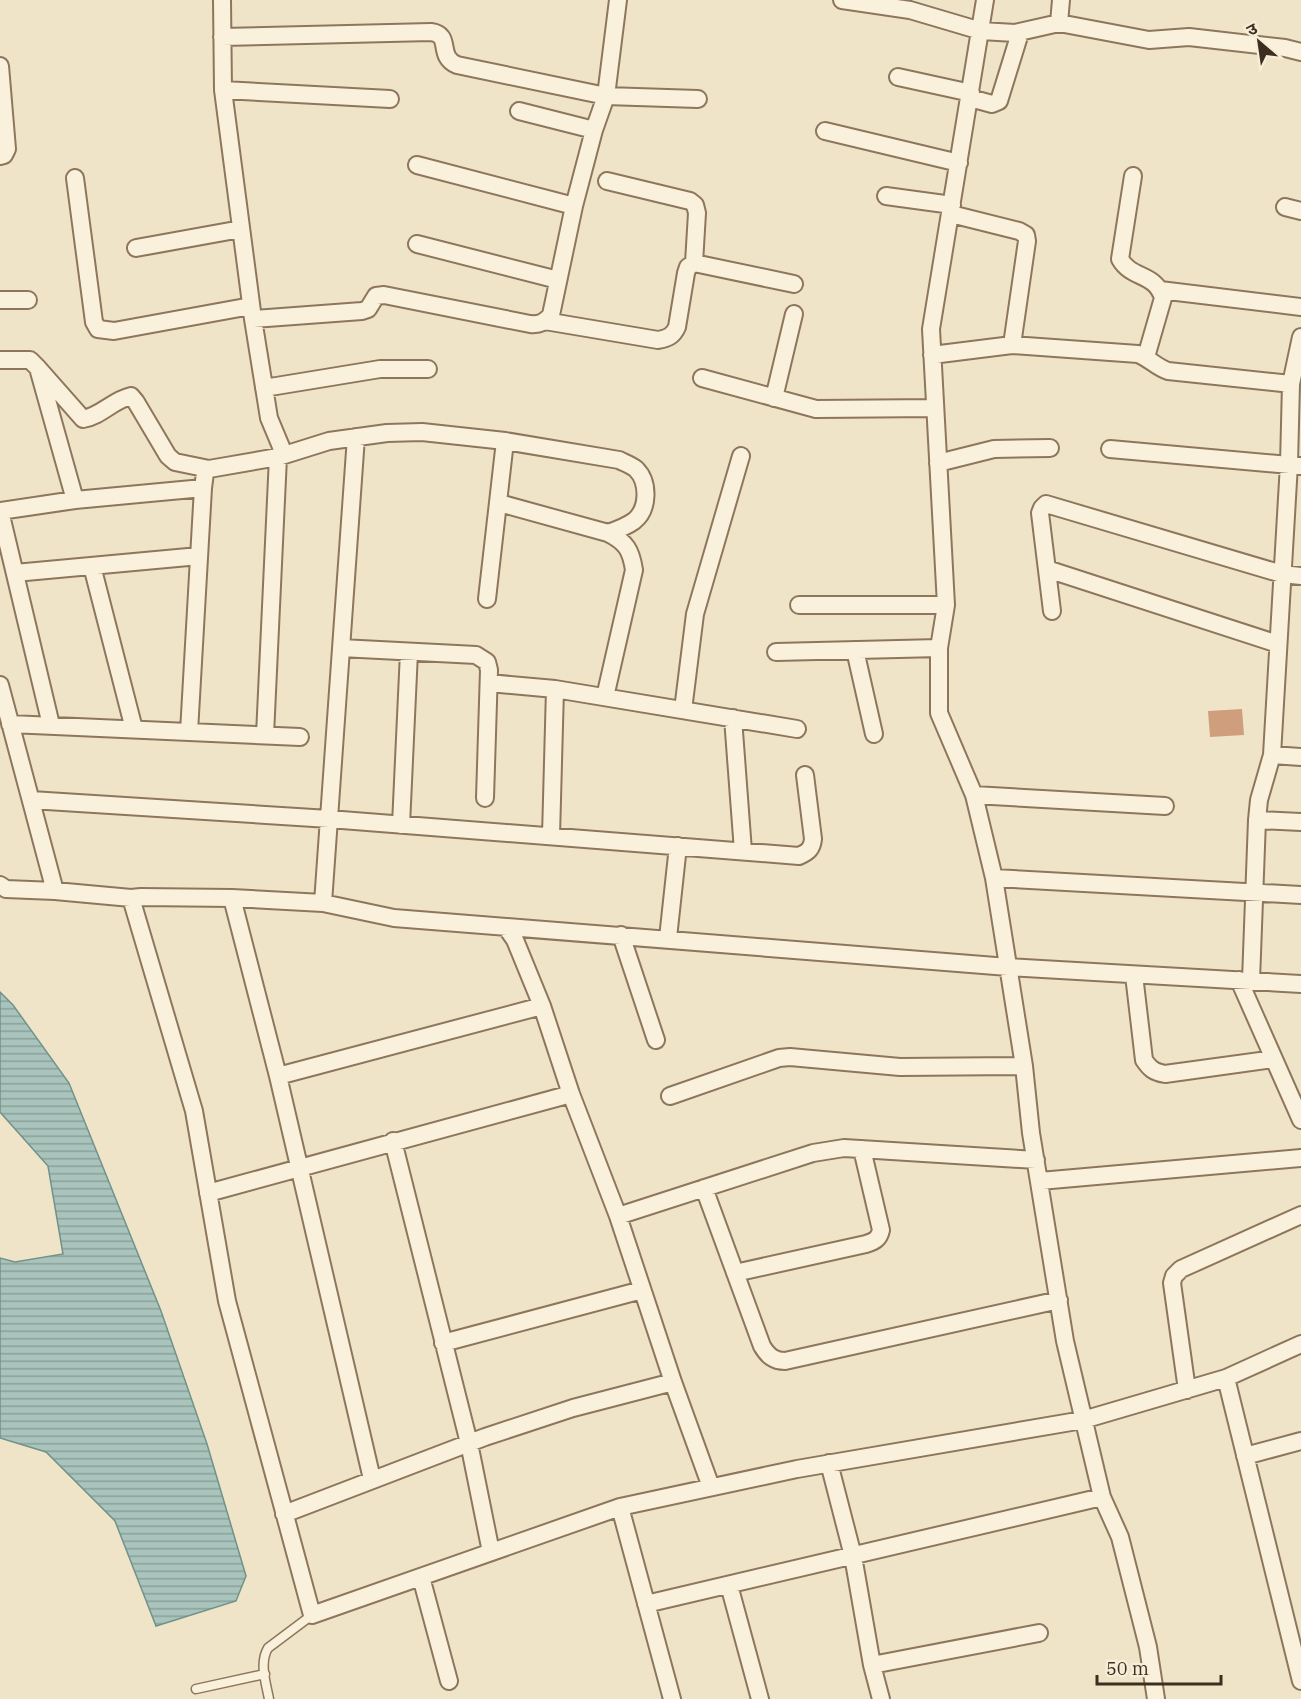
<svg xmlns="http://www.w3.org/2000/svg" width="1301" height="1699" viewBox="0 0 1301 1699" font-family="'IBM Plex Serif','Noto Sans Devanagari',serif">
<style>
.water{fill:url(#water-rules);stroke:#6f938a;stroke-width:1.5}
.building{fill:#cf9f7d}
.lines{fill:none;stroke-linecap:round;stroke-linejoin:round}
.lane-casing{stroke:#8d765c;stroke-width:11}
.street-casing{stroke:#8d765c;stroke-width:20}
.lane{stroke:#faf1dc;stroke-width:8}
.street{stroke:#faf1dc;stroke-width:16}
</style>
<defs>
<pattern id="water-rules" width="6" height="5" patternUnits="userSpaceOnUse" patternTransform="scale(1.5)"><rect width="6" height="5" fill="#a9c4bc"/><path d="M0 2.5h6" fill="none" stroke="#8ba098"/></pattern>
</defs>
<rect width="100%" height="100%" fill="#f0e4c8"/>
<path class="water" d="M0,992l13,13 56,78 92,228 46,133 39,132 -10,25 -80,25 -41,-105 -69,-69 -46,-14v-180l15,4 48,-8 -15,-88 -48,-54z"/>
<path class="building" d="M1242,709l2,26 -34,2 -2,-26z"/>
<g class="lines">
<g class="lane-casing">
<path id="lane" d="M196,1689l69,-15
M269,1699c-3,-16 -10,-36 -1,-51l44,-33"/>
</g>
<g class="street-casing">
<path id="street" d="M222,0l1,90 30,229 16,99 15,36
M842,0l68,10 71,21 34,2 44,-10 90,17 40,-3 96,11 16,4
M985,0l-54,329 15,276 -7,43v65l35,82 20,83 30,188 7,67 34,208 37,156 18,40 28,110 8,52
M1059,23l2,-23
M222,37l209,-5c22,3 5,24 26,33l149,31 92,3
M0,66l7,83 -3,6 -4,1
M898,77l73,16
M223,90l167,9
M970,98l22,6 7,-3 21,-68
M519,111l75,19
M825,131l134,32
M417,165l157,41
M1133,176l-13,83c12,21 35,13 43,39l-17,59
M75,178l19,144 4,7 16,2 137,-25
M607,181l83,20 5,4 2,8 -3,50
M886,196l66,9
M1285,207l16,4
M951,214l68,17 7,4 1,6 -15,104
M417,244l141,36
M136,248l105,-19
M1160,290l141,17
M0,300h28
M253,319l109,-8 6,-2 8,-13 8,-1 146,29c10,1 15,-2 21,-9l23,-109 20,-76 12,-34 12,-96
M545,321l113,19c10,-2 15,-4 19,-13l9,-54 2,-6 6,-4 100,21
M932,355l80,-10 126,9c11,4 18,13 30,17l123,13
M0,360h30l8,8 37,132
M38,368l45,51c18,-3 30,-19 48,-23l5,6 32,54 7,6 34,7
M702,378l114,31 119,-1
M264,388l116,-19h48
M774,398l20,-84
M1110,449l191,17
M938,463l56,-14 56,-1
M499,503l109,30c18,9 23,17 26,37l-29,127
M0,511l51,214
M0,511l75,-11 128,-12
M92,566l42,163
M1047,569l231,75
M15,573l184,-17
M487,599l18,-158
M799,605h147
M1052,611l-12,-98 2,-5 4,-4 236,70 19,2
M341,648l135,7 11,7 2,8 -4,128
M855,650l19,84
M776,652l163,-4
M489,683l66,6 242,40
M0,685l55,206
M683,710l12,-96 46,-158
M733,718l10,133
M10,724l290,13
M189,732l14,-244 2,-15 4,-4 69,-12 51,-16 58,-8 35,-1 83,9 114,19c6,3 12,5 17,9 13,13 13,40 -2,52 -7,5 -17,9 -26,12
M265,735l13,-278
M1272,755l29,2
M974,795l191,11
M31,800l298,19 470,37c9,-4 13,-7 14,-17l-8,-64
M1257,820l44,2
M401,825l8,-173
M551,836l4,-147
M994,878l307,17
M0,885l6,4 49,2 76,7 10,-1 91,1 91,5 71,15 614,49 293,17
M131,898l63,213 33,190 85,314 308,-108 177,-38 286,-49 143,-42 75,-34
M232,898l46,178 94,403
M323,903l33,-466
M506,927l9,13 27,66 29,88 47,122 55,166 38,105
M621,935l35,105
M668,938l10,-92
M1134,975l10,85c6,9 10,12 21,14l109,-15
M1239,980l62,140
M1251,980l6,-160 2,-20 13,-45 17,-291 2,-80 10,-47
M278,1076l264,-70
M670,1096l109,-38 11,-1 110,10 124,-1
M393,1141l76,302 22,109
M1040,1181l261,-23
M704,1188l58,158c6,10 12,15 23,15l274,-61
M208,1193l363,-99
M618,1216l195,-63 31,-5 192,12
M735,1273l131,-29c9,-3 13,-5 15,-14l-19,-81
M443,1343l199,-53
M1226,1378l75,303
M1187,1390l-15,-107 2,-7 7,-7 120,-54
M1245,1456l56,-15
M829,1463l24,93 19,109 9,34
M620,1507l52,192
M284,1514l201,-77 88,-29 100,-26
M421,1577l28,104
M729,1585l31,114
M646,1604l456,-107
M872,1665l167,-32"/>
</g>
<use href="#lane" class="lane"/>
<use href="#street" class="street"/>
</g>
<g transform="translate(1259 42) rotate(331)" stroke="#f7eed8" stroke-width="4.5" paint-order="stroke">
<path d="M0-4.5L10 22L0 15L-10 22Z" fill="#3d2e20"/>
<text y="-9" font-size="16" font-weight="bold" text-anchor="middle" fill="#3d2e20">उ</text>
</g>
<path d="M1097 1675v9h124v-9" fill="none" stroke="#3d2e20" stroke-width="3"/>
<text x="1106" y="1675" font-size="18" fill="#3d2e20" stroke="#f7eed8" stroke-width="4.5" paint-order="stroke">50 m</text>
</svg>
